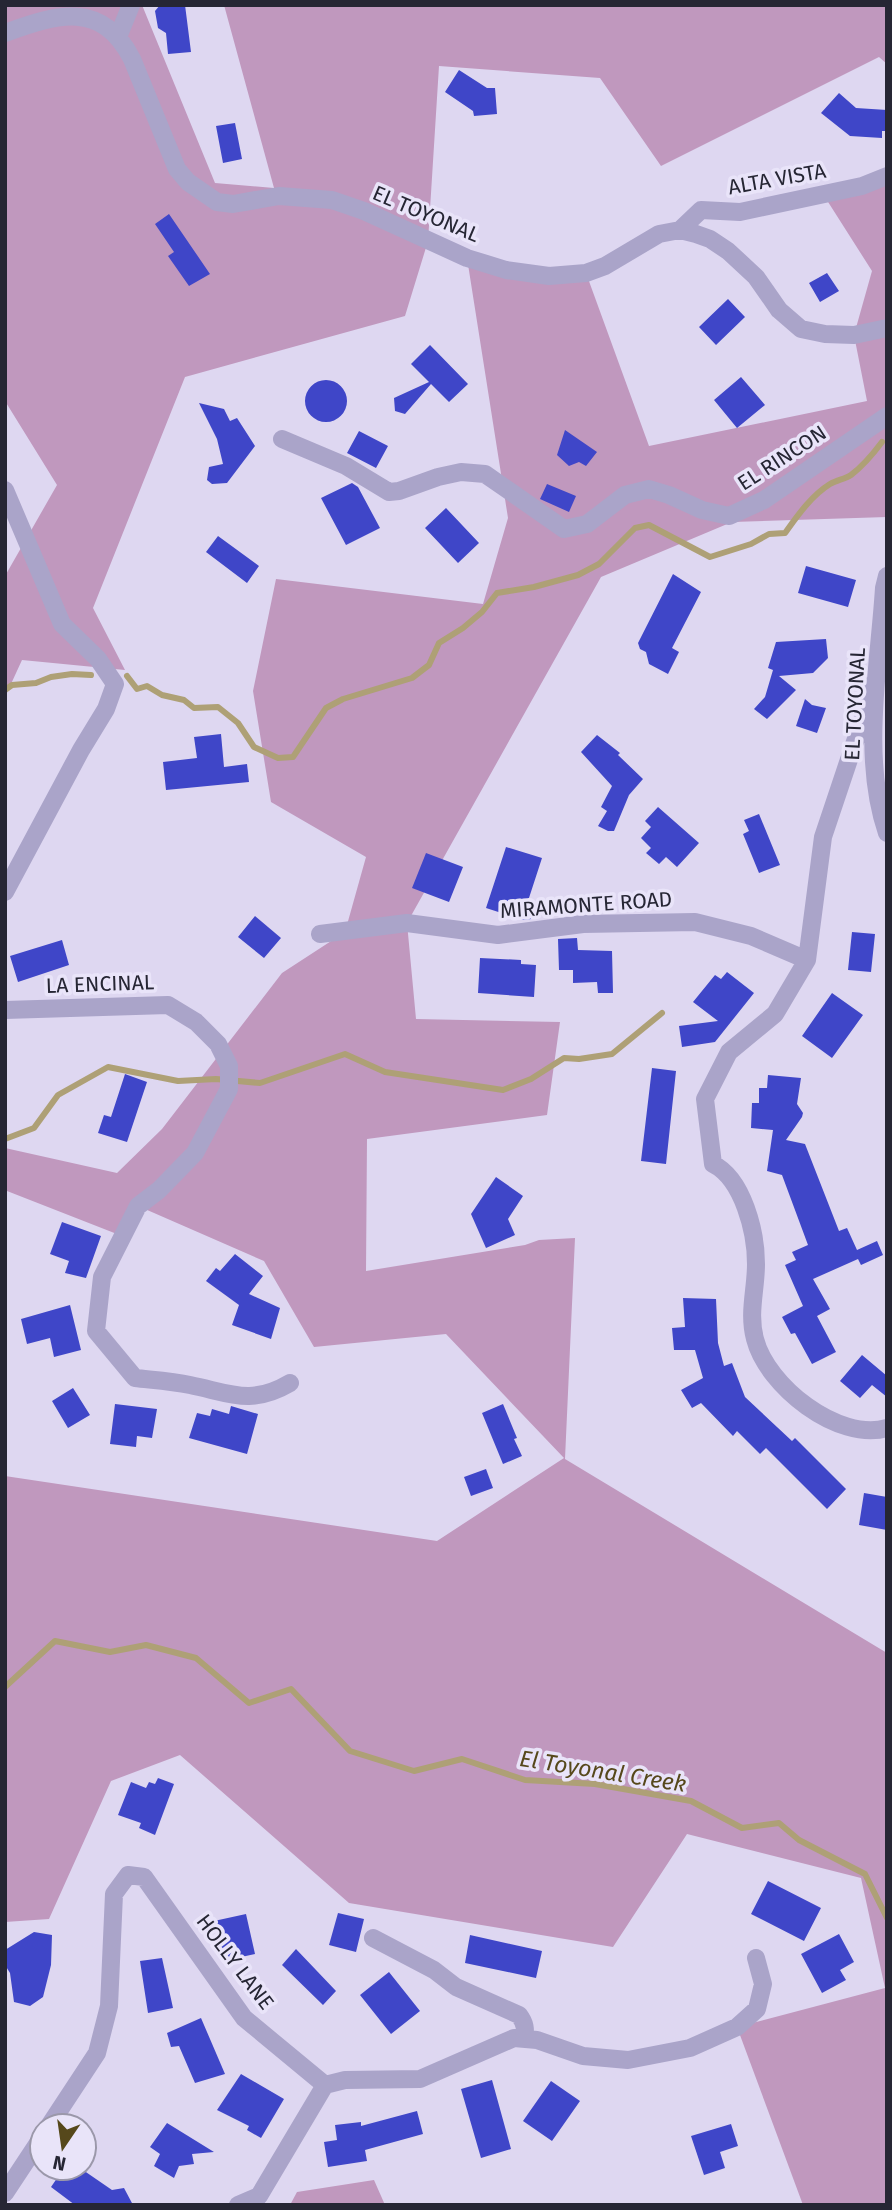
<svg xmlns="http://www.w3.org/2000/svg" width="892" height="2210" viewBox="0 0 892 2210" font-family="'Fira Sans',sans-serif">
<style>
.green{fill:#c098be}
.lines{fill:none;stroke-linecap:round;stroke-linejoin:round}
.stream{stroke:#aea076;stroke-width:6}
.building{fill:#3f46c8}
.minor{stroke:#aaa4c9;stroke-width:18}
.labels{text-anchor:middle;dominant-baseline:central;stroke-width:7;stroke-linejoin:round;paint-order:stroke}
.street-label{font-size:21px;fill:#262634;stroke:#e9e4f9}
.water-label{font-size:23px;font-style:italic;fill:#56481b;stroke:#e9e4f9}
</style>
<rect width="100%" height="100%" fill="#ded7f1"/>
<path class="green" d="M5,5h137l73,178 59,5 -50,-183h663v59l-8,-7 -218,109 -61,-88 -161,-12 -11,175 -23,75 -220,61 -92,231 32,62 -103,-10 -17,37v-121l52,-91 -52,-84z
M887,176v341l-155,5 -131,55 -194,346 9,96 144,3 -13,93 -180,24 -1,132 159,-26 14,-5 36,-2 -10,221 322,194v552h-84l-66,-178 148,-39 -24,-110 -174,-44 -74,113 -264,-44 -169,-148 -69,26 -62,138 -44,3v-446l432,65 127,-83 -118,-124 -132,13 -50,-86 -126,-55 -16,30 -115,-45 -2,1v-44l112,25 45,-44 120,-156 63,-41 21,-75 -95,-55 -18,-111 23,-112 207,25 25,-86 -41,-260 119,15 63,173 218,-45 -13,-66 18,-64 -49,-77z
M374,2180l11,25h-95l7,-13z"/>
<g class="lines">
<path class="stream" d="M127,676l10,13 10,-3 15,9 22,5 10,8 24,-1 20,16 16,24 24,11 15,-1 33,-49 17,-9 69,-21 17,-13 10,-22 24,-15 19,-16 15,-19 37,-6 44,-12 21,-11 36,-36 14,-3 61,32 41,-13 18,-10 16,-1c13,-18 26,-37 45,-49 7,-4 15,-5 21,-9 12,-9 22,-21 31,-33
M5,690l7,-5 24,-2 15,-6 21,-3 19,1
M5,1139l29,-11 24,-33 50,-28 70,14 38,-2 44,4 85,-29 40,18 118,18 28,-11 33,-21 15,1 33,-5 50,-41
M5,1687l50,-46 55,11 36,-7 50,13 53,45 42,-14 59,62 64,20 48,-12 63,21 70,4 96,17 51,27 37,-5 20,17 66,34 22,44"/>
</g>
<path class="building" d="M160,5h25l6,47 -23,2 -2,-21 -8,-5 -3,-17z
M459,70l28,18h8l2,26 -23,2 -1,-5 -28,-19z
M839,93l17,15 31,2v21h-5v7l-32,-2 -29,-23z
M235,123l7,36 -19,4 -7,-37z
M169,214l41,60 -21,12 -21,-30 6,-4 -19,-28z
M827,273l12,18 -19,11 -11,-19z
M728,299l17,18 -29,28 -17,-18z
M430,345l38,39 -19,18 -18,-18 -26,30 -10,-3 -1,-13 35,-16 -18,-18z
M741,377l24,28 -28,23 -23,-28z
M305 401a21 21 0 1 1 42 0a21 21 0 1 1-42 0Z
M199,403l25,6 6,12 7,-3 18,28 -28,37 -15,1 -5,-4 2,-13 14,-3 -6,-25z
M565,430l32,22 -11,14 -7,-4 -10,4 -12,-11z
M359,431l29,15 -12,22 -29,-15z
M352,483l6,4 22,41 -34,17 -25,-47z
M547,484l29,12 -7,16 -29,-13z
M446,508l33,35 -21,20 -33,-35z
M218,536l41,30 -12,17 -41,-31z
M806,566l50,14 -8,27 -50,-14z
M673,574l28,18 -29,56 7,4 -11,22 -19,-10 -3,-12 -6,-3 -2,-6z
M826,639l2,19 -15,15 -34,3 17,14 -29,29 -13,-10 11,-12 8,-27 -5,-2 8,-26z
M805,699l7,6 14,3 -9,25 -21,-7z
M221,734l3,33 23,-3 2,18 -83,8 -3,-28 34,-4 -3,-21z
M597,735l23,18 -2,2 25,24 -14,16 -15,36h-6l-10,-5 9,-15 -6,-4 11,-21 -31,-34z
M658,807l41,36 -22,24 -11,-10 -7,7 -13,-11 5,-5 -10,-10 10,-11 -6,-6z
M759,814l21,51 -21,8 -16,-39 6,-3 -5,-11z
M506,847l36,11 -14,43 8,3 -5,15 -8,1 -37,-12z
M426,853l37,14 -14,35 -37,-14z
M255,916l26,22 -17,20 -26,-21z
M852,932l23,2 -4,38 -23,-2z
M577,938l1,12 34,1 1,42h-15l-1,-11 -24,1v-13h-14l-1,-31z
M62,940l7,25 -51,17 -8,-26z
M480,958l41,2v4l15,1 -2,32 -56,-4z
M727,972l27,21 -39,49 -33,5 -3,-21 39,-5 -25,-19 22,-27 6,4z
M832,993l31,22 -31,43 -30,-22z
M652,1068l24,3 -10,93 -25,-3z
M125,1074l22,8 -20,60 -29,-9 6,-18 7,2z
M768,1075l33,3 -4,26 6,9 -1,4 -16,23 19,4 34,87 8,-3 10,22 20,-9 6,14 -22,10 -3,-6 -45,20 17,30 -13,7 19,36 -24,12 -17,-31 -4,1 -9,-17 21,-11 -18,-41 11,-5 -4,-8 16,-7 -26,-70 -15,-4 6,-41 -22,-2 1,-25h7v-15h8z
M496,1177l27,19 -15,23 7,16 -29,13 -15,-34z
M62,1222l39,14 -15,42 -21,-5 4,-12 -19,-7z
M235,1254l28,22 -14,18 31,14 -9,31 -39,-14 7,-20 -33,-24 10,-13 4,3z
M683,1298l33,1 2,44 6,23 8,-3 13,34 47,44 3,-3 51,51 -19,20 -61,-61 -6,6 -23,-23 -4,5 -32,-33 -9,5 -11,-18 22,-12 -8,-28h-21l-2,-22 13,-1z
M70,1305l11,45 -27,7 -4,-19 -23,6 -6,-25z
M862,1355l25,21v21l-15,-12 -12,13 -20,-17z
M73,1388l17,27 -22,13 -16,-27z
M115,1404l42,5 -5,29 -15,-2 -1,11 -26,-3z
M503,1404l14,34 -3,1 8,17 -19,8 -21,-51z
M231,1406l27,8 -11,40 -58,-16 8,-25 13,3 2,-7 17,5z
M486,1469l7,19 -22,8 -7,-19z
M864,1493l23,4v33l-28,-5z
M158,1778l16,6 -19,51 -16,-7 2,-5 -23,-8 13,-33 15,6 3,-6 6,2z
M768,1881l53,27 -17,33 -53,-27z
M338,1913l26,6 -8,33 -27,-7z
M246,1914l9,40 -32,7 -9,-40z
M34,1932l18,3 -1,30 -8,32 -13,9 -16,-4 -4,-29 -5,-8v-15z
M839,1934l15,28 -14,8 6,10 -24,13 -21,-39z
M470,1935l72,16 -6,27 -71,-15z
M296,1949l40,42 -13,14 -41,-40z
M162,1958l11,50 -25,5 -8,-52z
M389,1972l31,39 -29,23 -31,-39z
M201,2018l24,56 -30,9 -16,-37 -8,1 -4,-14z
M241,2074l43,25 -23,39 -14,-8 2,-4 -32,-16z
M492,2080l19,69 -30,9 -20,-69z
M551,2081l29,20 -28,40 -29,-20z
M417,2111l6,23 -58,16 2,11 -39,6 -4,-25 13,-2 -2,-15 26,-3v4z
M167,2123l47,29 -22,2 2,10 -15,2 -5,12 -20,-12 6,-12 -10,-7z
M731,2124l7,22 -18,6 5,16 -21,7 -13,-39z
M64,2168h16l32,22 12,-2 9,17h-58l-24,-18z"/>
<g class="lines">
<path class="minor" d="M5,33c52,-19 97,-33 127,26l45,110 11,13 29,20 16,2 46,-8 53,4 32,11 103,47 39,12 43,6 37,-3 19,-7 54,-32 21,-4 16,4 14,5 18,12 28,26 23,33 22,19 24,5 29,1 33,-7
M118,37l13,-32
M680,230l21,-20 39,2 122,-26 25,-10
M282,439l64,27 43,26 10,-1 39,-14 23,-5 24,2 79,55 23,-5 38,-29 24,-6 20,6 33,15 27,6 35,-16 123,-84
M5,490l57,134 36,35 17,25 -9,25 -25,41 -76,142
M887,576l-3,12c-5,79 -23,170 3,245
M876,679l-53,158 -16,123 -32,54 -46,38 -24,47 8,65c30,15 43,68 43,100 0,26 -8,49 -1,75 12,47 83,103 132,89
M320,934l87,-11 91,12 85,-11 112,-2 56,14 56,24
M5,1010l163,-5 28,17 22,22 11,22v23l-34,64 -36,37 -21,16 -36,71 -6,54 39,47c18,2 37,3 55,7 40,8 61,21 100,-2
M373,1938l61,32 22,17 63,28c6,8 7,14 5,24
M49,2126l48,-73 12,-47 5,-112 14,-19 16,2 100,141 81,67 20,-5 75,-1 94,-41 23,2 46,16 45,4 62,-12 47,-21 20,-18 6,-25 -7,-26
M5,2193l37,-56
M238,2205l21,-9 66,-111"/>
</g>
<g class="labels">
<g class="street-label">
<text transform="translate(777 179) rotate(-10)">ALTA VISTA</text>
<text transform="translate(426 214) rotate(23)">EL TOYONAL</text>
<text transform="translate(782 458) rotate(-33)">EL RINCON</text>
<text transform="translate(855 704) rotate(-87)">EL TOYONAL</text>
<text transform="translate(586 905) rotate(-4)">MIRAMONTE ROAD</text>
<text transform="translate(100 984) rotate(-2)">LA ENCINAL</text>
<text transform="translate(235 1962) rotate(53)">HOLLY LANE</text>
</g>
<g class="water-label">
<text transform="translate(603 1771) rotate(9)">El Toyonal Creek</text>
</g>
</g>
<rect width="892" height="2210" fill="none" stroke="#262634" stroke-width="14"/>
<g transform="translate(63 2147) rotate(193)"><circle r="33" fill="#e9e4f9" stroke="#9b98aa" stroke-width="2"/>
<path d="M0-5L12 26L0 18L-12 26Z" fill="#56481b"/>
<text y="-10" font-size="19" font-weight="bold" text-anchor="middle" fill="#262634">N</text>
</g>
</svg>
